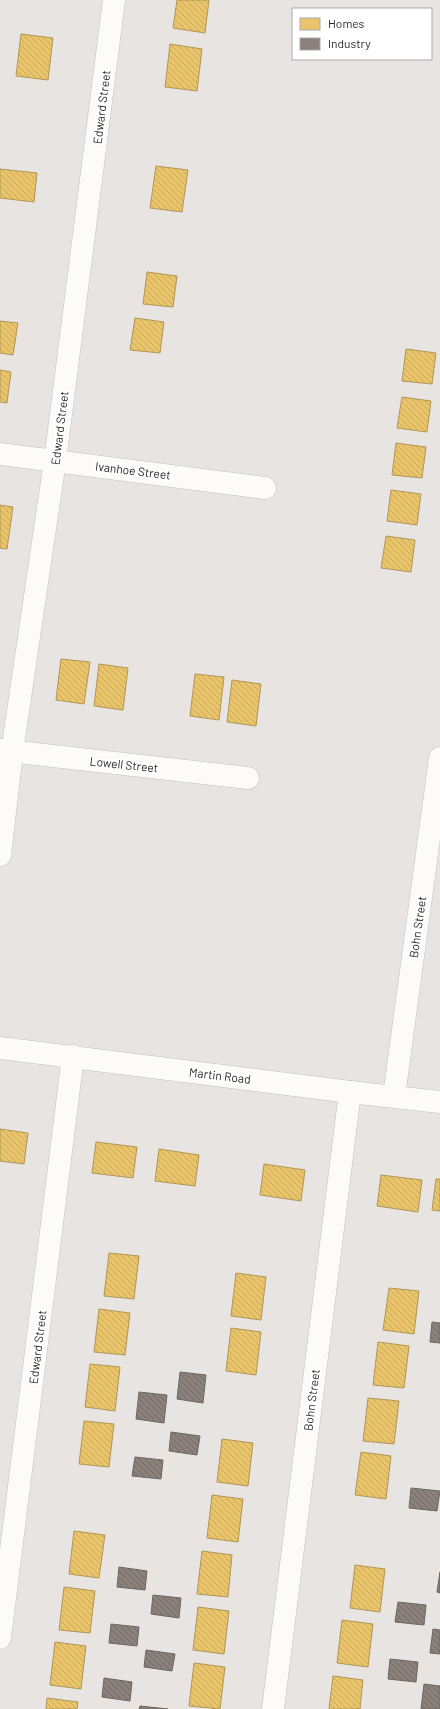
<svg xmlns="http://www.w3.org/2000/svg" width="440" height="1709" viewBox="0 0 440 1709" font-family="Barlow,sans-serif">
<style>
.homes{fill:url(#homes-back-hatch);stroke:#b09657}
.industry{fill:url(#industry-back-hatch);stroke:#6d6763}
.lines{fill:none;stroke-linecap:round;stroke-linejoin:round}
.street-casing{stroke:#c2c1c1;stroke-width:23}
.secondary-casing{stroke:#c2c1c1;stroke-width:23}
.street{stroke:#fcfbfa;stroke-width:22}
.secondary{stroke:#fcfbfa;stroke-width:22}
.labels{text-anchor:middle;dominant-baseline:central;stroke-width:4;stroke-linejoin:round;paint-order:stroke}
.street-label{font-size:12px;fill:#2a2a2a;stroke:#fff}
</style>
<defs>
<pattern id="homes-back-hatch" width="6" height="6" patternUnits="userSpaceOnUse"><rect width="6" height="6" fill="#e9c46a"/><path d="M-1 5l2 2M0 0l6 6M5-1l2 2" fill="none" stroke="#c8a95c"/></pattern>
<pattern id="industry-back-hatch" width="6" height="6" patternUnits="userSpaceOnUse"><rect width="6" height="6" fill="#8a817c"/><path d="M-1 5l2 2M0 0l6 6M5-1l2 2" fill="none" stroke="#716a66"/></pattern>
</defs>
<rect width="100%" height="100%" fill="#e8e4e1"/>
<path class="homes" d="M177,0h32l-4,33 -32,-5z
M21,34l32,4 -5,42 -32,-4z
M170,44l32,5 -5,42 -32,-4z
M156,166l32,4 -6,42 -32,-4z
M0,169l37,4 -3,29 -34,-4z
M147,272l30,4 -4,31 -30,-3z
M135,318l29,4 -4,31 -30,-3z
M0,321l18,2 -5,32 -13,-2z
M406,349l30,4 -4,31 -30,-3z
M0,370l11,2 -4,31 -7,-1z
M402,397l29,4 -4,31 -30,-4z
M396,443l30,4 -4,31 -30,-3z
M391,490l30,4 -4,31 -30,-4z
M0,505l13,2 -6,42 -7,-1z
M386,536l29,4 -4,32 -30,-4z
M61,659l29,3 -6,42 -28,-4z
M99,664l29,4 -5,42 -29,-4z
M195,674l29,3 -5,43 -29,-4z
M232,680l29,4 -5,42 -29,-4z
M0,1129l28,4 -4,31 -24,-3z
M96,1142l41,5 -4,31 -41,-5z
M159,1149l40,6 -4,31 -40,-5z
M264,1164l41,6 -4,31 -41,-6z
M381,1175l41,5 -4,32 -41,-6z
M436,1179h4v32l-8,-1z
M109,1253l30,3 -5,43 -30,-3z
M236,1273l30,4 -5,43 -30,-4z
M389,1288l30,3 -5,43 -31,-4z
M99,1309l31,4 -5,42 -31,-3z
M231,1328l30,4 -5,43 -30,-4z
M378,1342l31,4 -5,42 -31,-3z
M90,1364l30,3 -5,44 -30,-4z
M368,1398l31,3 -5,43 -31,-3z
M84,1421l30,3 -5,43 -30,-3z
M222,1439l31,4 -5,43 -31,-4z
M361,1452l30,4 -5,43 -31,-4z
M212,1495l31,4 -5,43 -31,-4z
M74,1531l31,4 -6,43 -30,-4z
M202,1551l30,4 -4,42 -31,-3z
M355,1565l30,4 -5,43 -30,-4z
M64,1587l31,4 -5,42 -31,-3z
M198,1607l31,4 -5,43 -31,-4z
M342,1620l31,4 -5,43 -31,-4z
M55,1642l31,4 -5,43 -31,-4z
M194,1663l31,4 -5,42 -31,-3z
M333,1676l30,4 -3,29h-31z
M47,1698l31,4 -1,7h-31z"/>
<path class="industry" d="M432,1322l8,1v20l-10,-1z
M180,1372l26,3 -3,28 -26,-4z
M139,1392l28,3 -3,28 -28,-4z
M171,1432l29,4 -3,19 -28,-4z
M135,1457l28,3 -2,19 -29,-3z
M411,1488l29,3 -3,20 -28,-3z
M119,1567l28,4 -2,19 -28,-3z
M440,1572v21l-3,-1z
M153,1595l28,3 -2,20 -28,-4z
M398,1602l28,3 -2,20 -29,-3z
M111,1624l28,3 -2,19 -28,-3z
M433,1629l7,1v24l-10,-1z
M146,1650l29,4 -3,17 -28,-4z
M390,1659l28,3 -2,20 -28,-3z
M104,1678l28,4 -2,19 -28,-4z
M424,1684l16,2v23h-19z
M140,1706l28,3h-29z"/>
<g class="lines">
<g class="street-casing">
<path id="street" d="M0,454l265,34
M0,750l248,28
M0,855l12,-103 43,-291 59,-461
M394,1096l46,-338
M0,1638l73,-582
M273,1709l77,-617"/>
</g>
<g class="secondary-casing">
<path id="secondary" d="M0,1048l350,44 90,10"/>
</g>
<use href="#street" class="street"/>
<use href="#secondary" class="secondary"/>
</g>
<g class="labels">
<g class="street-label">
<text transform="translate(101 107) rotate(-83)">Edward Street</text>
<text transform="translate(59 428) rotate(-83)">Edward Street</text>
<text transform="translate(133 470) rotate(7)">Ivanhoe Street</text>
<text transform="translate(124 764) rotate(6)">Lowell Street</text>
<text transform="translate(417 927) rotate(-82)">Bohn Street</text>
<text transform="translate(220 1075) rotate(7)">Martin Road</text>
<text transform="translate(37 1347) rotate(-83)">Edward Street</text>
<text transform="translate(311 1400) rotate(-83)">Bohn Street</text>
</g>
</g>
<rect x="292" y="8" width="140" height="52" fill="#ffffff" stroke="#aaaaaa"/>
<rect x="300" y="18" width="20" height="12" fill="#e9c46a" stroke="#aaaaaa"/>
<text x="328" y="28" font-size="12" fill="#2a2a2a">Homes</text>
<rect x="300" y="38" width="20" height="12" fill="#8a817c" stroke="#aaaaaa"/>
<text x="328" y="48" font-size="12" fill="#2a2a2a">Industry</text>
</svg>
